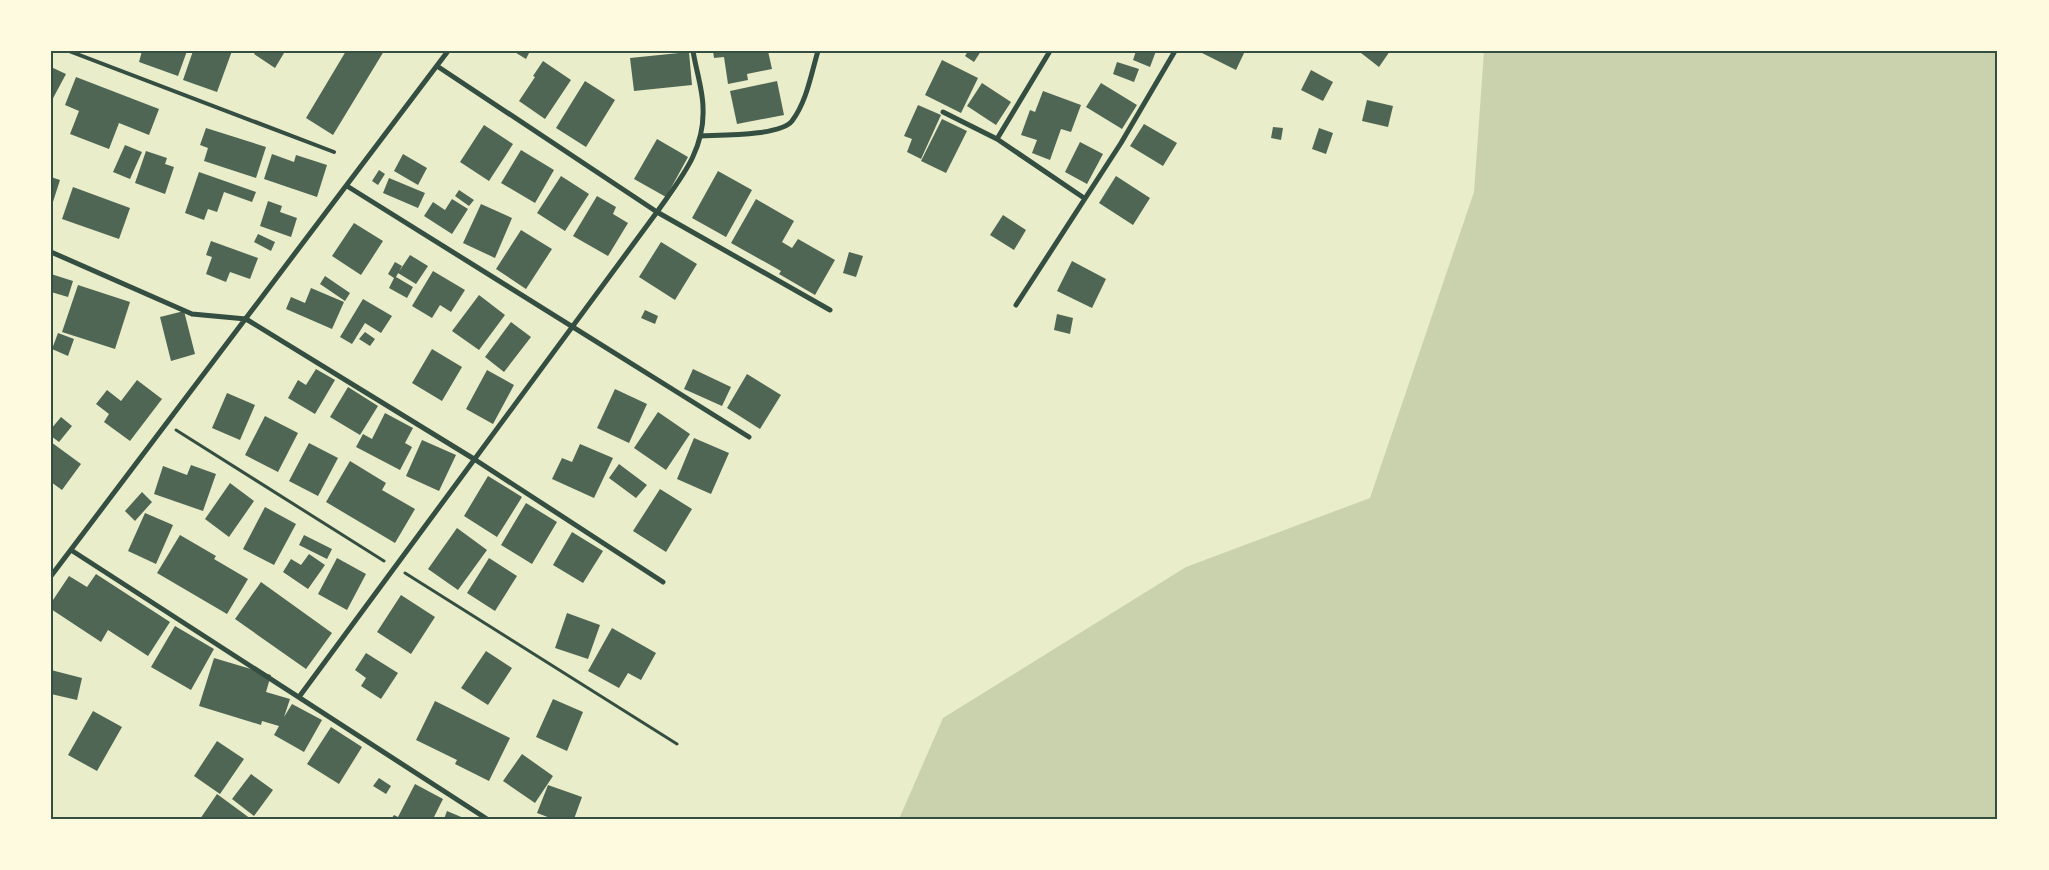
<svg xmlns="http://www.w3.org/2000/svg" width="2049" height="870" viewBox="0 0 2049 870" font-family="Poppins,sans-serif">
<style>
.green{fill:#cad2ad}
.building{fill:#4f6655}
.lines{fill:none;stroke-linecap:round;stroke-linejoin:round}
.path{stroke:#344e41;stroke-width:3}
.service{stroke:#344e41;stroke-width:4}
.minor{stroke:#344e41;stroke-width:5}
.neatline{fill:none;stroke:#344e41;stroke-width:2}
</style>
<rect width="100%" height="100%" fill="#e9edc9"/>
<path class="green" d="M1484,51h514v768h-1099l44,-101 243,-151 184,-69 104,-306z"/>
<path class="building" d="M142,51h45l-9,25 -39,-14z
M193,51h39l-15,41 -34,-12z
M256,51h25l3,2 -9,15 -21,-14z
M346,51h38l-51,84 -27,-17z
M513,51h17l-4,8z
M713,51h55l4,18 -25,5 1,6 -20,4 -4,-27 -10,1z
M968,51h13l-7,11 -9,-6z
M1136,51h20l-6,16 -17,-7z
M1198,51h47l-9,19z
M1362,51h28l-11,16 -18,-14z
M689,52l3,33 -58,6 -4,-33z
M942,60l36,18 -17,35 -36,-18z
M543,61l28,19 -26,39 -26,-18 16,-24 -2,-1z
M1117,62l22,7 -5,13 -21,-8z
M51,67l15,7 -15,28z
M1311,70l22,12 -10,19 -22,-11z
M76,77l83,32 -10,26 -30,-12 -10,26 -39,-15 9,-23 -14,-6z
M585,81l30,19 -29,47 -30,-19z
M777,81l7,34 -47,9 -7,-33z
M982,83l29,19 -15,23 -29,-19z
M1101,83l36,22 -15,24 -36,-22z
M1043,91l38,14 -10,27 -10,-3 -11,31 -18,-7 5,-13 -16,-5 9,-25 5,2z
M1367,100l26,6 -5,21 -26,-6z
M918,105l23,10 -20,44 -14,-7 5,-13 -8,-3z
M942,119l25,12 -21,42 -25,-12z
M1144,124l33,19 -14,23 -33,-20z
M484,125l29,19 -24,37 -29,-19z
M1273,127l10,1 -2,12 -10,-2z
M206,128l60,19 -10,31 -52,-17 4,-13 -8,-3z
M1319,128l14,5 -7,21 -14,-5z
M657,139l31,18 -22,40 -32,-18z
M1080,142l23,12 -16,30 -22,-12z
M125,145l17,7 -12,27 -17,-7z
M521,150l33,20 -19,33 -34,-20z
M146,151l21,7 -2,6 9,3 -9,27 -30,-11z
M272,154l22,8 2,-7 31,10 -10,32 -53,-18z
M403,154l24,14 -9,17 -24,-14z
M379,170l6,4 -7,11 -6,-4z
M718,171l34,19 -26,47 -34,-19z
M199,172l57,20 -4,10 -28,-10 -7,20 -9,-3 -4,11 -19,-7z
M561,176l28,18 -24,37 -28,-18z
M1116,176l34,22 -17,27 -34,-22z
M51,177l9,3 -8,25h-1z
M389,178l36,15 -7,15 -35,-15z
M73,187l57,21 -11,31 -57,-20z
M459,190l15,10 -5,6 -14,-10z
M597,196l19,11 -3,7 15,9 -20,33 -35,-20z
M452,199l16,10 -16,25 -28,-18 9,-14 12,8z
M756,199l38,22 -12,21 10,6 6,-9 37,21 -20,35 -36,-21 2,-3 -50,-28z
M268,201l14,5 -2,6 17,6 -6,19 -31,-11z
M481,204l31,14 -17,40 -32,-15z
M1003,215l23,15 -12,20 -24,-15z
M354,223l29,18 -22,34 -29,-19z
M521,230l31,19 -26,40 -30,-20z
M258,234l17,8 -4,9 -17,-9z
M211,241l47,17 -8,21 -20,-7 -4,10 -20,-8 6,-17 -6,-2z
M661,242l36,22 -22,36 -36,-23z
M849,252l14,4 -7,21 -13,-4z
M410,255l18,11 -12,18 -18,-11z
M1072,261l34,18 -14,29 -35,-17z
M395,262l7,4 -6,11 17,10 -6,11 -18,-10 5,-10 -6,-4z
M433,271l32,19 -14,22 -11,-7 -8,13 -20,-12z
M51,274l22,7 -5,16 -17,-5z
M325,276l25,17 -5,8 -25,-17z
M78,285l52,17 -15,47 -53,-17z
M311,288l33,14 -12,27 -46,-20 5,-12 14,6z
M479,295l26,20 -26,35 -27,-19z
M363,299l29,17 -11,17 -16,-10 -13,21 -12,-7z
M645,310l13,6 -3,8 -14,-6z
M184,311l11,43 -24,7 -11,-44z
M1057,314l16,4 -3,16 -16,-4z
M511,322l20,15 -27,35 -19,-15z
M365,332l10,7 -5,7 -11,-7z
M58,333l16,6 -6,17 -16,-7z
M432,349l30,18 -20,34 -30,-18z
M316,369l19,11 -20,34 -27,-16 10,-18 8,5z
M693,369l38,18 -9,19 -38,-17z
M487,370l27,15 -21,39 -27,-15z
M747,374l34,21 -21,34 -33,-21z
M137,380l25,19 -32,42 -26,-19 5,-8 -13,-10 11,-14 14,11z
M348,387l30,19 -18,29 -30,-18z
M615,389l32,15 -18,39 -32,-15z
M227,393l28,12 -15,35 -28,-12z
M658,412l32,22 -24,36 -32,-22z
M385,413l28,15 -8,15 7,4 -12,23 -44,-23 7,-13 9,5z
M265,416l33,17 -20,39 -33,-17z
M61,417l11,9 -13,16 -8,-6v-7z
M694,438l35,15 -18,41 -34,-15z
M422,440l34,15 -17,36 -33,-15z
M51,442l30,22 -19,26 -11,-8z
M309,443l29,15 -20,38 -29,-15z
M580,444l33,14 -19,40 -42,-19 10,-21 10,4z
M350,461l36,22 -4,7 33,19 -20,34 -69,-41z
M619,464l28,21 -11,13 -27,-20z
M191,465l25,9 -13,37 -49,-17 9,-28 24,9z
M488,476l34,21 -25,40 -33,-21z
M230,483l24,18 -25,36 -24,-18z
M660,489l32,20 -26,43 -33,-21z
M142,492l10,10 -17,19 -10,-10z
M526,503l31,19 -25,42 -31,-19z
M265,507l31,17 -22,41 -31,-16z
M145,513l28,12 -17,39 -28,-13z
M457,528l30,22 -29,40 -30,-21z
M572,532l31,19 -20,32 -30,-18z
M180,535l36,21 -2,3 34,20 -21,35 -70,-41z
M304,535l28,14 -5,10 -28,-14z
M309,554l16,11 -17,24 -25,-17 8,-13 10,6z
M337,558l29,16 -19,36 -29,-16z
M489,558l28,18 -22,35 -28,-18z
M96,574l74,48 -22,34 -40,-26 -7,12 -50,-33v-6l18,-27 18,11z
M261,582l71,51 -26,36 -71,-50z
M401,595l34,22 -24,37 -34,-22z
M567,613l33,12 -12,34 -33,-11z
M175,626l39,23 -23,41 -40,-23z
M612,628l44,25 -15,27 -13,-7 -9,15 -31,-17z
M486,651l26,17 -24,37 -27,-17z
M366,653l32,20 -17,26 -20,-13 5,-8 -11,-8z
M214,658l57,17 -5,17 24,7 -6,18 8,-13 30,16 -18,32 -30,-17 5,-9 -17,-5 -1,4 -62,-19z
M51,670l31,8 -5,22 -26,-6z
M553,699l30,13 -16,39 -31,-14z
M435,701l75,37 -21,43 -34,-17 2,-4 -41,-20z
M93,711l29,16 -25,44 -29,-16z
M331,727l31,20 -23,37 -32,-20z
M217,741l27,18 -24,35 -26,-18z
M522,754l31,22 -18,27 -32,-22z
M251,774l22,16 -19,26 -22,-17z
M379,778l12,8 -5,8 -13,-8z
M415,784l28,15 -10,20h-42l3,-4 4,2z
M548,785l34,12 -8,22h-21l-16,-6z
M217,794l34,25h-51z
M447,811l19,8h-22z"/>
<g class="lines">
<path class="path" d="M176,430l208,131
M405,573l272,171"/>
<path class="service" d="M69,51l265,101"/>
<path class="minor" d="M1050,51l-53,88 87,59
M437,66l220,146 173,98
M943,112l54,27
M701,136c20,-1 79,0 91,-15 15,-20 19,-47 26,-70
M347,186l402,251
M51,252l141,62 54,5 228,140 189,123
M1016,305l105,-162 54,-92
M71,550l416,269
M51,576l397,-525
M299,697l358,-485c23,-33 48,-61 46,-104 0,-18 -7,-38 -10,-57"/>
</g>
<rect width="2049" height="870" fill="none" stroke="#fefae0" stroke-width="105"/>
<rect x="52" y="52" width="1944" height="766" class="neatline"/>
</svg>
